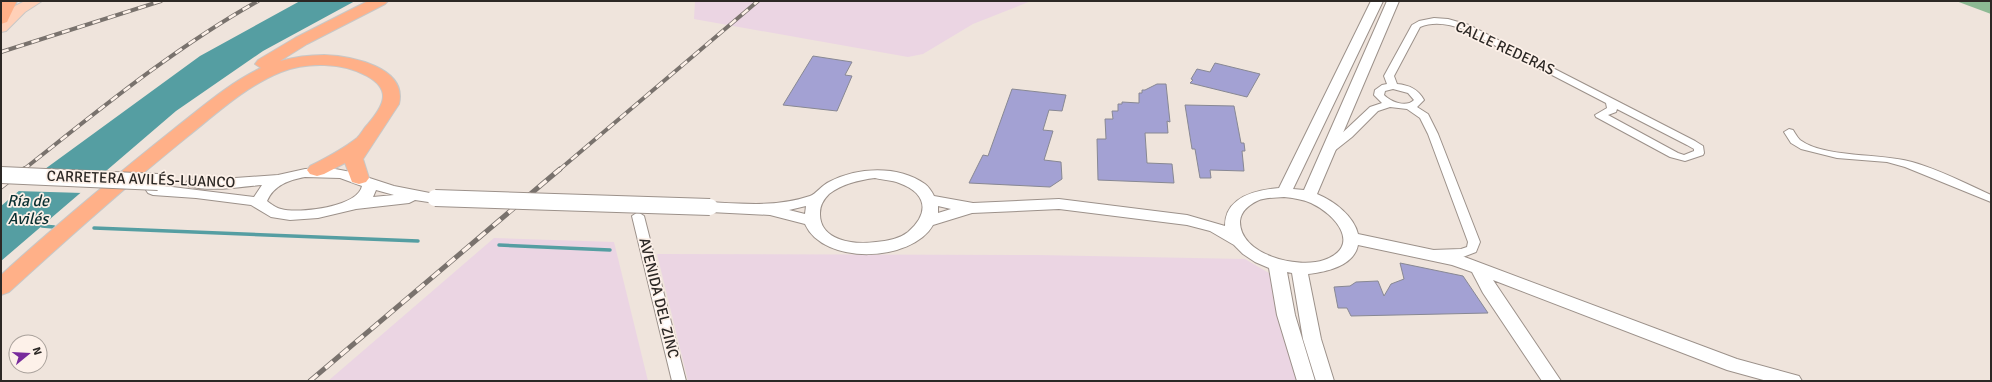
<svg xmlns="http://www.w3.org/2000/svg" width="1992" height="382" viewBox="0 0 1992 382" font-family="Signika,sans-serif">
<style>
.industrial{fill:#ebd5e3}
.forest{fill:#8dba94}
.water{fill:#559ea2}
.pier{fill:#efe4dc}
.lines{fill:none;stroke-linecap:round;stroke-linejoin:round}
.stream{stroke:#559ea2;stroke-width:3.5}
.building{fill:#a3a1d3;stroke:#888893}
.street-casing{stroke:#9c918a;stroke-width:2}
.secondary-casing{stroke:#9c918a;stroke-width:2}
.primary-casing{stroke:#c8c7c6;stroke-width:2}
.highway-casing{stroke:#c8c7c6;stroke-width:2}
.street{fill:#fff;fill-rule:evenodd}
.secondary{fill:#fff;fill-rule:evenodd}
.primary{fill:#ffd0b8;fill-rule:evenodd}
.highway{fill:#ffb088;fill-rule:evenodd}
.rail-far1-casing{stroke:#79726d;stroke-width:4}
.rail-casing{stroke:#79726d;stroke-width:5}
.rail-far1{stroke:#fdf1e9;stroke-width:2.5;stroke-dasharray:8;stroke-linecap:butt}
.rail{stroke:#fdf1e9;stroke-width:3.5;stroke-dasharray:10;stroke-linecap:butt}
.secondary-bridge-casing{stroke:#9c918a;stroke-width:18;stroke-linecap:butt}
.secondary-bridge{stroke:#fff;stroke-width:16}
.labels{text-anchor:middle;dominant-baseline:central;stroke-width:3.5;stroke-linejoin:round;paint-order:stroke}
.street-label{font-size:15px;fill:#2c2825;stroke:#fdf1e9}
.water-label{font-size:16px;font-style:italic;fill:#0a3032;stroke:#fdf1e9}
</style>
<rect width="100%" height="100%" fill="#efe4dc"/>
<path class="industrial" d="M695,1h336l-58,23 -50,30 -15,3 -214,-38z
M494,238l120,4 34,139h-320z
M657,254l381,1 207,4 24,14 28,108h-609z"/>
<path class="forest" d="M1956,1h35v13z"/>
<path class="water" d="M300,1h55l-92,50 -87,60 -175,150v-55l44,-37 155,-113z"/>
<path class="pier" d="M39,172l66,3 -22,18 -67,-2z"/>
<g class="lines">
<path class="stream" d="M42,226l12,1
M94,228l324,13
M499,245l111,5"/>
</g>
<path class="building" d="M813,56l39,6 -7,13 7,1 -15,35 -54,-6z
M1215,63l45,11 -13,23 -57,-14 3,-3 -2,-1 6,-10 13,3z
M1157,84h9l4,38 -3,-1 1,12h-23l2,30 25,1 2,19 -76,-3 -1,-41h9l-1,-20h8l-1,-8h6v-7h4v-2l17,1v-10h3v-3h3z
M1012,89l54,6 -4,16 -13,-1 -6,20 10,1 -9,29 17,2 1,17 -12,8 -81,-4 14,-28 5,1z
M1185,105l49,1 7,37h3l1,8h-3l2,20 -34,-1 1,8h-11l-5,-29h-3z
M1400,263l63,13 25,37 -137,3 -4,-8h-9l-4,-21 16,-1 6,-4 22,-1 6,15 7,-12 13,-5z"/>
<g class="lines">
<g class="street-casing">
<path id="street" d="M1434,18l14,1 21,6 226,116 8,5 1,7 -1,2 -18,6 -15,-4 -74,-40 -1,-2 12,-7 -1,-5 -143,-74c-14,-5 -29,-8 -43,-2l-26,49 3,8c12,1 21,5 27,16l-7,7 11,7 10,20 42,108 -4,10 -13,5 -31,-1 -2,-3 2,-3 29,-1 6,-2 1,-5 -40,-108 -8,-16 -13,-9 -17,-2 -12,4 -26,26 -19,15 -4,1 -5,-3 46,-43 12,-4 -8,-8 1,-5 7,-5 5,-1 -3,-8 28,-51 7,-4zM1393,89l15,4 6,7c-8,8 -23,2 -30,-5l1,-4zM1617,109l70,36 7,4v2l-10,4 -6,-2 -70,-38 8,-3z
M1789,129l4,1c2,3 4,7 7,10 24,18 81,13 112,22 28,8 53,21 79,33v7l-86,-35 -18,-5 -50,-4 -36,-9 -10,-6 -7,-11z
M638,212l6,4 42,165h-14l-40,-165z"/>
</g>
<g class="secondary-casing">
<path id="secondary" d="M1371,1h12l-90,188 11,1 83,-189h12l-82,193c17,7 37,22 41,40l104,22 275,103 62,17 3,5h-35l-40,-11 -234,-90 68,101h-19l-59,-88 -11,-21 -20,-7 -94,-20c-4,21 -32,27 -50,29l13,65 13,42h-18l-13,-42 -11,-66 -5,-1 8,43 20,66h-18l-20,-66 -8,-47 -14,-6 -12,-8 -9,-9 -24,-14 -23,-6 -128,-16 -87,4 -39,12c-21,37 -109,41 -128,-1l-35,-9 -60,-3 -5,-2 -3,-3 3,-3 5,-2c34,2 67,5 100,-6 6,-2 12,-11 19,-14 28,-15 69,-17 96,2 4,3 7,8 9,12l39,7 86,-4 128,16 38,11c0,-29 30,-36 54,-38zM875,178c8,2 17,2 24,5 28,10 31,30 9,49 -9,7 -21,9 -32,10 -21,3 -57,-1 -56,-29 0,-8 4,-14 9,-19 13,-10 30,-14 46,-16zM1284,197c9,1 18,2 27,6 24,11 52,43 13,57 -26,9 -85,-5 -84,-39 1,-10 9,-16 17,-20 8,-4 18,-3 27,-4zM806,206l-1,8 -16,-4zM938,206l13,3 -13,4z
M330,168l21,4 43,14 46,9 3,3 -3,3 -5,2 -20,-3 -6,3 -53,6 -38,9 -28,2 -19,-3 -20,-12 -55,-7 -43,-3 -5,-2 -2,-3 2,-3 16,-1 90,11 8,-12c-24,2 -51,7 -74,1l-2,-3 2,-3 33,-1 57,-4 27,-6zM305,177l35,1 22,8c-4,21 -63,28 -81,23 -5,-1 -10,-5 -14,-8 7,-16 22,-21 38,-24zM376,190l18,5 -21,2z"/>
</g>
<g class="primary-casing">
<path id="primary" d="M25,1h17l-17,11 -19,19 -5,1v-12l14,-14z"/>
</g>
<g class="highway-casing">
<path id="highway" d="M17,1l-10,21 -6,2v-23z
M368,1h20l-3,3 -78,40 -27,17c14,-4 29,-6 44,-6 27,1 84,12 75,49l-36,55 6,19 -3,4 -7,2 -7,-2 -7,-19 -21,11 -7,2 -7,-2 -3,-4 3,-4c16,-8 33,-17 47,-28 4,-4 7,-10 11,-14 16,-19 24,-34 -1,-48 -24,-14 -61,-14 -86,-4 -35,14 -65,42 -94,65 -62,50 -120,102 -178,155l-8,3v-20c56,-51 114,-99 173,-146 27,-21 55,-46 87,-61l-6,-4 3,-4 37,-22z"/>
</g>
<use href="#street" class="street"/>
<use href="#secondary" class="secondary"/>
<use href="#primary" class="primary"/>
<use href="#highway" class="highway"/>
<g class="rail-far1-casing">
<path id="rail-far1" d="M1,52l160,-51
M23,170c76,-60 151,-122 235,-169
M559,170l199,-169"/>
</g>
<g class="rail-casing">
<path id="rail" d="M1,187l23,-18
M310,381l250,-212"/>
</g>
<use href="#rail-far1" class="rail-far1"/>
<use href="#rail" class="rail"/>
<g class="secondary-bridge-casing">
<path id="secondary-bridge" d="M1,175l157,7
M435,198l275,9"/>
</g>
<use href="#secondary-bridge" class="secondary-bridge"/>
</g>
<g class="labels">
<g class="street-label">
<text transform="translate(1505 48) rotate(25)">CALLE REDERAS</text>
<text transform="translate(141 179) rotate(2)">CARRETERA AVILÉS-LUANCO</text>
<text transform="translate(659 298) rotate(76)">AVENIDA DEL ZINC</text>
</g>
<g class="water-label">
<text x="28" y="201">Ría de<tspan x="28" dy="18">Avilés</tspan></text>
</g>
</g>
<rect width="1992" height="382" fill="none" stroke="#2c2825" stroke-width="4"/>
<g transform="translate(28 354) rotate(72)"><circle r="19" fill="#fdf1e9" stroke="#a9a19b"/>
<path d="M0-3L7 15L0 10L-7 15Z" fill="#782b9c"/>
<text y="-6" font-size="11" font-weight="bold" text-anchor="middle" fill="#2c2825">N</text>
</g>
</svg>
